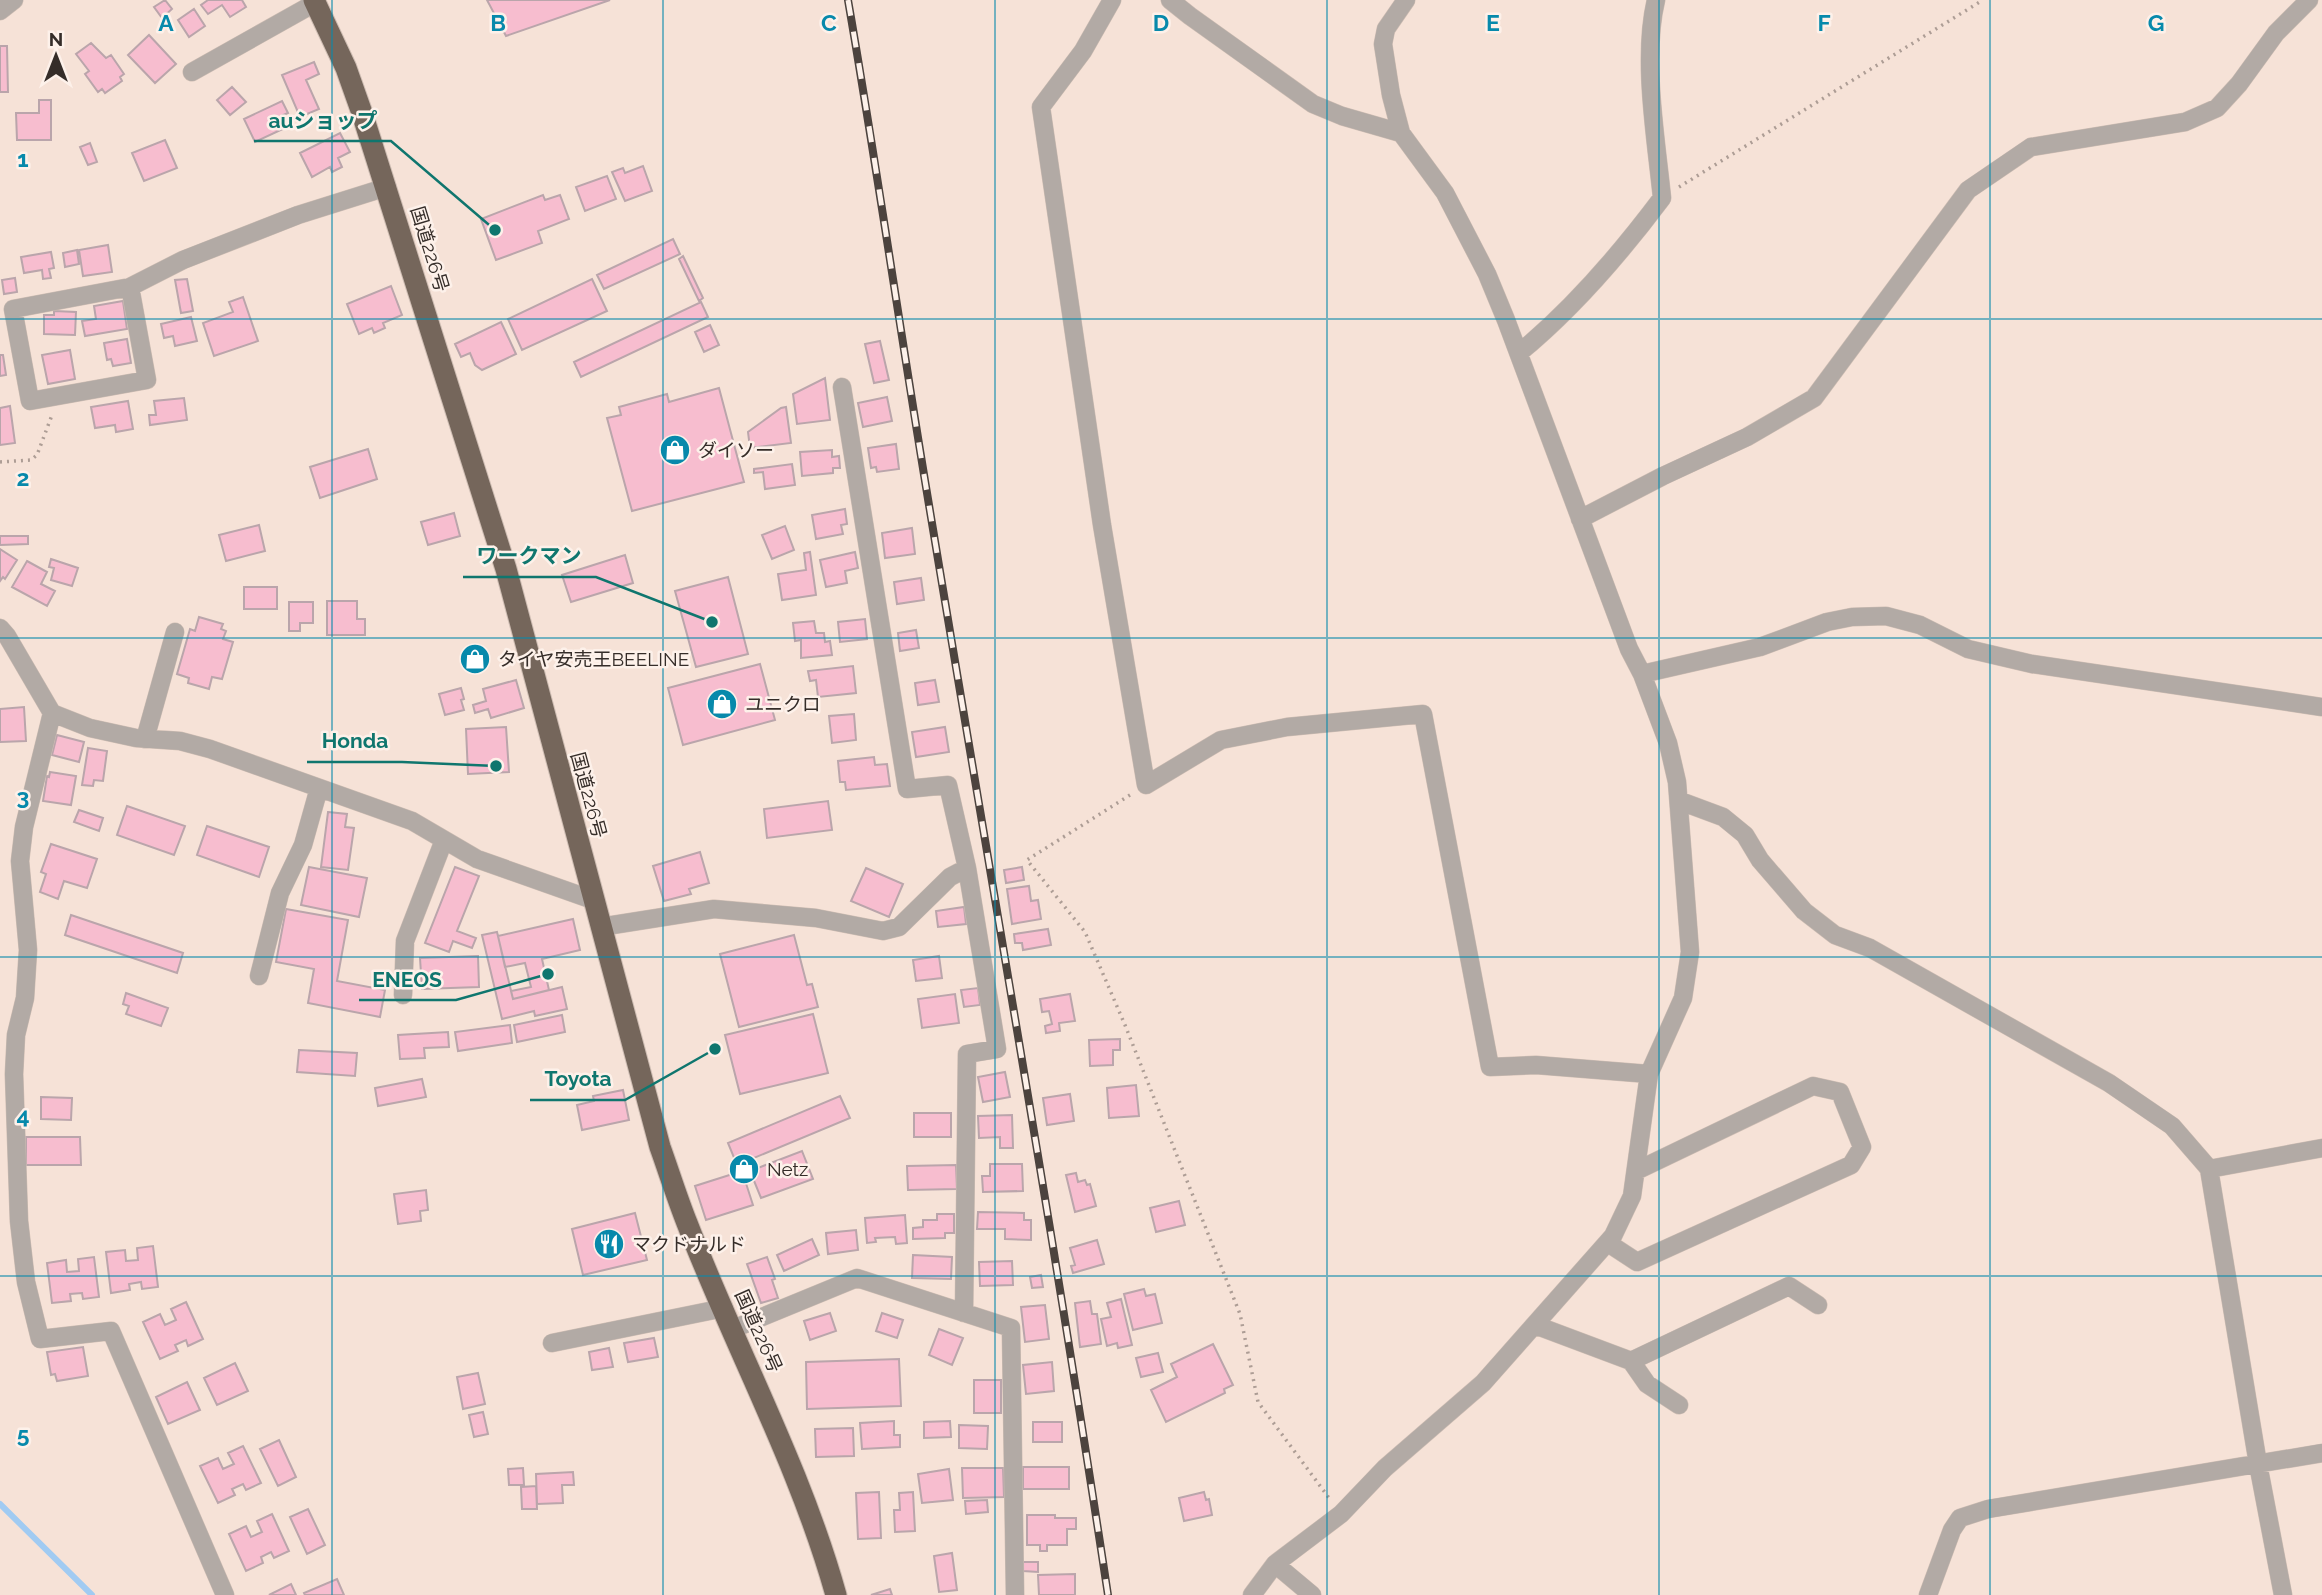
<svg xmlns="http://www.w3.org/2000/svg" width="2322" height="1595" viewBox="0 0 2322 1595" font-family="Raleway,'Noto Sans JP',sans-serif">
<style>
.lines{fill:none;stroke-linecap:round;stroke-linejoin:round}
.stream{stroke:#a1cbf2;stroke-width:6}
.building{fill:#f7bdcf;stroke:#baa5ab;stroke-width:2}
.street-casing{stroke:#cfbeb4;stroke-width:19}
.highway-casing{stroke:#cfbeb4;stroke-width:23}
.path{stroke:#ad9d95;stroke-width:3.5;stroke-dasharray:2 5;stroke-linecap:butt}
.street{stroke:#b2aaa5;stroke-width:18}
.highway{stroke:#75665b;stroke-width:21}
.rail-casing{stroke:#4c433e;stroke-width:8}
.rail{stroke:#fdf1ea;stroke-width:5;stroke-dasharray:16;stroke-linecap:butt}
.grid{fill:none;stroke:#0789ab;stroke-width:2;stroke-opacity:0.55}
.labels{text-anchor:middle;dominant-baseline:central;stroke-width:5;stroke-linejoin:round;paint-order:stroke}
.street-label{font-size:19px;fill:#352d29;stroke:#fdf1ea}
.poi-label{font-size:19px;fill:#352d29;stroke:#fdf1ea;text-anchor:start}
.grid-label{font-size:23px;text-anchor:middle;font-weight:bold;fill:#0789ab;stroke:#fdf1ea;stroke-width:5;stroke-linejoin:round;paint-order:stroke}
.leader{fill:none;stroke:#0f766e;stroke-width:2.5}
.callout-dot{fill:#0f766e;stroke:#fdf1ea;stroke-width:2.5}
.callout-label{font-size:21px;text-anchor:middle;font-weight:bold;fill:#0f766e;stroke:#fdf1ea;stroke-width:5;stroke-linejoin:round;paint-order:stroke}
</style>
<rect width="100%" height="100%" fill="#f6e2d7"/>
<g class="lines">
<path class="stream" d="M0,1504l92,91"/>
</g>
<path class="building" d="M165,0l7,9 -10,9 -8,-11z
M208,0h34l4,7 -16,10 -8,-12 -14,9 -7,-9z
M487,0h123l-104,36z
M194,9l11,17 -16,11 -11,-17z
M149,35l27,29 -21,19 -27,-28z
M91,43l15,15 5,-3 13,19 -4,3 2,4 -17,12 -3,-4 -4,3 -13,-18 4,-3 -13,-17z
M0,46h7l1,46h-8z
M314,62l5,12 -13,6 13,29 -19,8 -18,-42z
M232,87l14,15 -16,13 -13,-15z
M39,100h12v40h-34l-1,-27h23z
M282,101l6,12 -7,3 6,11 -32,15 -11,-23z
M340,133l10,19 -12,6 4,9 -10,5 -2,-5 -18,10 -12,-24z
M165,140l12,28 -33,13 -12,-28z
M90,143l7,19 -9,3 -8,-18z
M643,166l9,25 -27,10 -13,-29 11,-4 2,5z
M607,176l9,23 -31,12 -9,-24z
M543,195l2,5 15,-5 9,24 -31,12 4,12 -46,17 -15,-41z
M673,239l7,15 -76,35 -7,-14z
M108,245l4,27 -29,4 -4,-26z
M77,250l2,14 -14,3 -2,-14z
M51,252l3,16 -5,1 2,9 -8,1 -1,-9 -18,3 -3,-16z
M683,256l20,42 -4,3 -20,-42z
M15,278l2,14 -13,2 -2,-14z
M187,279l6,32 -12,2 -6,-33z
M592,279l15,32 -85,39 -14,-31z
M391,286l11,29 -19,8 2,5 -11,5 -2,-5 -13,6 -12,-30z
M243,297l15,44 -44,15 -11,-33 30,-11 -4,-10z
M123,301l4,28 -42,7 -3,-15 14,-2 -2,-13z
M701,302l7,15 -127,60 -7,-15z
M54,311l22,1 -1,23 -31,-1v-19h10z
M191,317l6,24 -22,5 -2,-10 -9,2 -3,-14z
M501,322l15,32 -34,16 -7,-5 -5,-12 -9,4 -6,-13z
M710,325l9,20 -15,7 -9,-20z
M127,339l4,24 -18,3 -2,-7 -4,1 -3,-17z
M880,341l9,39 -15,3 -9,-39z
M70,350l5,29 -27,5 -6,-29z
M0,355h3l3,20 -6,1z
M825,378l5,42 -33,4 -4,-30z
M719,388l25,94 -112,29 -25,-93 14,-3 -2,-8 48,-13 2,8z
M887,397l5,24 -29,6 -5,-24z
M184,398l3,22 -37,5 -1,-10h7l-2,-14z
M128,401l5,28 -17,3 -1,-7 -20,3 -4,-21z
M10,406l5,37 -15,2v-37z
M786,407l5,36 -41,5 -2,-16 33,-24z
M896,444l3,25 -22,3 -1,-5 -5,1 -3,-20z
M368,449l9,30 -57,19 -10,-31z
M832,450v7l7,-1 1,12h-7v5l-31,3 -2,-24z
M792,464l3,21 -30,4 -2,-17 -9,1v-4z
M845,509l2,15 -6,1 2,9 -27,5 -4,-24z
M454,513l6,23 -32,9 -7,-23z
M259,525l6,26 -39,10 -7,-26z
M785,526l9,24 -22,9 -10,-24z
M912,528l3,26 -30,4 -3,-25z
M0,536h28v8l-28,1z
M0,549l17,11 -12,19 -2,-2 -3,4z
M810,552l6,43 -34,5 -4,-26 28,-4 -2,-17z
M855,552l3,16 -13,3 2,12 -21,4 -6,-27z
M625,555l8,28 -62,19 -9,-27z
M51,559l27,9 -6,18 -21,-6 3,-12 -5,-1z
M27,561l20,11 -6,12 14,7 -8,15 -35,-19z
M728,577l20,77 -52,13 -21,-76z
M921,578l3,22 -27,4 -3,-22z
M244,587h33v22h-33z
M327,601h30v18h8v16h-38z
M289,602h24v21h-13v8h-11z
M199,617l24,7 -2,5 5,2 -3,8 10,3 -11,37 -10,-2 -3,12 -21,-6 1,-5 -12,-4 13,-45 5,2z
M865,619l2,20 -27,3 -2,-20z
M814,621l2,12h8l1,9 5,-1 2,14 -31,3v-18l-6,1 -2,-18z
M916,630l3,18 -19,3 -2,-18z
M760,664l15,56 -92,25 -15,-57z
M853,666l3,27 -38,4 -2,-17 -6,1 -2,-10z
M516,680l8,28 -33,10 -3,-9 -13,4 -2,-8 13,-4 -3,-12z
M935,680l4,22 -21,3 -3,-22z
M461,688l3,11 -3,1 3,10 -19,5 -6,-21z
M24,707l2,34 -26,1v-33z
M854,714l2,26 -24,3 -3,-27z
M506,727l3,45 -41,2 -2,-45z
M945,727l4,25 -33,5 -4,-25z
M57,735l27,7 -5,20 -27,-7z
M88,748l19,3 -4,30 -9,-1 -1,6 -11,-1z
M874,757l1,8 12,-1 3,22 -44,4 -1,-8h-5l-2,-21z
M50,772l26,4 -5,29 -28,-4 4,-25 2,1z
M828,801l4,29 -65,8 -3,-29z
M127,806l58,20 -11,29 -57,-20z
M79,810l24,8 -4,13 -25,-9z
M328,812l19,2 -2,13 9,1 -6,42 -27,-3z
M207,826l62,21 -10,30 -62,-22z
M51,844l46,15 -10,29 -23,-7 -6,18 -18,-7 6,-18 -5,-2z
M700,852l9,31 -20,6 2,5 -27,7 -11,-35z
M309,867l58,11 -8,39 -58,-12z
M455,867l24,9 -22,55 19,7 -4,10 -19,-7 -4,11 -24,-9z
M1022,867l2,13 -18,3 -2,-13z
M866,868l37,16 -14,33 -38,-16z
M1029,886l2,15 7,-1 3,19 -29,5 -5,-35z
M964,907l2,17 -28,3 -2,-16z
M286,909l62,11 -11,61 48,9 -5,27 -72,-14 6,-34 -38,-7z
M71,915l112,38 -6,20 -112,-38z
M573,919l7,31 -38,9 7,31 -36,9 -2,-8 20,-4 -6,-24 -20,4 -7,-31z
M1048,929l3,16 -28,5 -1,-7h-7l-1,-9z
M497,932l16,67 49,-12 5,22 -32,7 -1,-5 -32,8 -20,-84z
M794,935l13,50 5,-1 6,23 -79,20 -19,-73z
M478,956l1,31 -57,2 -2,-31z
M939,956l3,22 -26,3 -3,-21z
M978,988l2,17 -16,2 -3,-17z
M126,993l42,15 -7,18 -35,-12 3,-8 -6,-2z
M955,994l4,29 -37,5 -4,-29z
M1070,994l5,27 -16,2 1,8 -14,2 -1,-7 7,-2 -3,-13 -7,1 -2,-13z
M813,1014l15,59 -88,21 -15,-59z
M562,1015l3,17 -48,10 -3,-17z
M510,1025l2,18 -54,8 -3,-19z
M448,1032l1,15 -25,1 1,10 -25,1 -2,-24z
M1120,1039v11h-7v15l-23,1 -1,-26z
M299,1050l58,3 -2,23 -58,-4z
M1005,1072l5,25 -27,5 -5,-25z
M422,1079l4,18 -48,9 -3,-18z
M1136,1085l3,31 -30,2 -2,-30z
M623,1090l6,30 -47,10 -5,-25 17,-4 -1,-5z
M1070,1094l4,27 -27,4 -4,-27z
M840,1096l10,22 -113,47 -9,-22z
M41,1097l31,1 -1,22 -30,-1z
M914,1113h37v24h-37z
M1012,1115l1,33h-13v-11l-21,1 -1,-22z
M26,1137h54l1,28h-55z
M802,1151l11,28 -52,19 -11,-27z
M990,1164h32l1,27 -40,1 -1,-16h8z
M956,1165l1,24 -49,1 -1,-24z
M742,1171l11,34 -47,15 -11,-34z
M1076,1173l2,9 7,-2 2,5 3,-1 6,22 -21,6 -9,-37z
M426,1190l2,20 -8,1 1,10 -23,3 -4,-30z
M1179,1201l6,24 -29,7 -6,-24z
M978,1212l46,1v7h7v20l-26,-1v-10h-28z
M635,1213l12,47 -64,15 -11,-46z
M937,1214h17v19h-9v5l-32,1v-11l10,-1v-7h14z
M905,1215l2,28 -11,1 -1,-7 -20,1 1,4 -9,1 -2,-25z
M856,1230l2,20 -30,4 -2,-21z
M812,1239l7,16 -35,16 -7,-16z
M1097,1240l7,24 -31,9 -2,-7 4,-1 -5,-17z
M153,1246l5,41 -16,2 -1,-7 -12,2 1,6 -19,3 -5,-41 19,-2 1,11 12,-1 -1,-12z
M913,1255l39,2 -1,22 -39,-1z
M94,1257l5,40 -16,2 -1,-6 -12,1 1,7 -19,2 -5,-40 19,-3 1,12 12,-1 -1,-12z
M767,1257l8,22 -3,1 6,18 -17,5 -14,-39z
M1012,1261l1,24 -33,1 -1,-24z
M1041,1275l2,12 -11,1 -2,-11z
M1144,1289l2,7 9,-2 7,29 -29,7 -9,-36z
M1121,1299l11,46 -14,3 -1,-5 -10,3 -6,-27 10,-2 -4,-14z
M1090,1301l2,13h5l4,30 -21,3 -5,-44z
M186,1302l17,37 -15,7 -2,-6 -11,5 3,6 -18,8 -17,-37 17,-8 5,11 11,-5 -5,-11z
M1045,1305l4,34 -24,3 -4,-35z
M830,1313l6,18 -26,9 -6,-19z
M882,1313l21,7 -6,18 -21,-7z
M939,1329l24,9 -11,27 -23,-10z
M654,1338l4,19 -30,5 -4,-19z
M1213,1344l20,41 -9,4 1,4 -59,29 -15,-32 26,-13 -6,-13z
M83,1347l5,29 -31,5 -2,-7 -4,1 -4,-23z
M609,1348l4,19 -21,3 -3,-18z
M1158,1353l5,19 -22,5 -5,-19z
M899,1359l2,47 -94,3 -1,-47z
M1052,1362l2,29 -28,3 -3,-29z
M235,1363l13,28 -31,14 -13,-27z
M478,1373l7,31 -22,5 -6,-32z
M974,1380h27v33h-27z
M187,1382l13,28 -32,14 -12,-27z
M483,1412l5,22 -14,3 -5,-22z
M894,1421v14h6v12l-38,2 -2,-26z
M950,1421l1,16 -27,1v-16z
M1033,1422h29v20h-29z
M959,1425l29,1 -1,23 -28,-1z
M853,1428l1,28 -38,1 -1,-28z
M279,1440l17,37 -18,9 -18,-37z
M243,1446l18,37 -15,7 -3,-6 -11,5 3,6 -17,8 -18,-37 18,-8 5,11 11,-5 -6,-11z
M1023,1467h46v22h-46z
M523,1468l1,17h-15l-1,-16z
M962,1468h41l1,29 -41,1z
M949,1469l4,31 -31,3 -4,-29z
M573,1472l1,13h-12l1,18 -26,1 -1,-30z
M536,1486l1,23h-15l-1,-22z
M879,1492l2,46 -23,1 -2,-46z
M913,1492l2,39 -20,1 -1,-22h6l-1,-17z
M1204,1492l2,8 3,-1 3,16 -28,6 -5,-23z
M987,1500l1,12 -22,2 -1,-13z
M308,1509l17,36 -18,9 -17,-37z
M272,1514l17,37 -15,7 -3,-6 -10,5 2,6 -17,8 -17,-37 17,-8 5,11 11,-5 -5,-11z
M1027,1515h28v3h21v11h-9v16h-20v6h-7v-6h-13z
M952,1553l5,37 -18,2 -5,-36z
M1023,1562h15v10l-15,-1z
M1075,1574v21h-36l-1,-20z
M337,1579l7,16h-39l-1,-2z
M291,1584l5,11h-27z
M890,1589l2,6h-21z"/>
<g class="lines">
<g class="street-casing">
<path id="street" d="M1112,0l-29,51 -42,56 61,418 44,260 75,-45 66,-13 136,-13 67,353 46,-2 113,9
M1170,0l20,16 123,88 29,12 59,17
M0,11l14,-11
M192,72l123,-69
M130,287l17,93 -117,21 -17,-92 117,-22 53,-27 115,-45 89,-28
M1519,353c55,-45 101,-99 143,-155 -6,-60 -20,-140 -6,-198
M1580,519l83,-43 84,-39 67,-39 154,-208 63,-43 154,-25 32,-14 22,-24 37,-51 33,-33
M0,628l7,8 45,77 38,15 46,10 44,3 30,8 202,72 65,38 116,41
M1642,674l118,-27 67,-25 25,-5 34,-1 34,9 48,24 64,15 290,43
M52,713l-28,114 -4,34 8,89 -3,48 -9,37 -2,39 5,147 7,61 14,57 71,-8 114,264
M145,739l30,-107
M1680,801l43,16 22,18 15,25 44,51 31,24 35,13 239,135 63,43 33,38 4,5 49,295 25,131
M600,927l114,-18 102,9 67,13 16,-4 51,-50 17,-9 -19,-83 -41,4 -65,-402
M259,976l21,-83 23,-48 16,-57
M403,995l2,-54 39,-101
M2209,1169l113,-21
M1608,1243l29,19 214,-97 11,-18 -22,-55 -27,-6 -177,85
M964,1313l3,-259 30,-5 -30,-181
M1535,1325l96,36 16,23 32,21
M733,1329l124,-51 154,50 4,267
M552,1343l172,-35
M1631,1361l158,-75 29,19
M1275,1564l37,31
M1252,1595l23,-31 66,-50 44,-46 98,-85 130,-147 19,-40 17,-122 34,-76 7,-46 -13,-170 -9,-39 -26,-69 -13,-25 -123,-329 -19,-46 -42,-81 -44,-60 -10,-38 -8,-51 3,-15 20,-29
M1928,1595l24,-65 8,-12 28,-9 334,-56"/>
</g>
<g class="highway-casing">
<path id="highway" d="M314,0l32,68 16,45 144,456 154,578c9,25 17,51 27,76 48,125 113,243 149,372"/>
</g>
<path class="path" d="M1679,187l304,-187
M0,462l31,-2 6,-5 15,-40
M1130,795l-103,65 58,72 40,93 115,289 18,88 71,96"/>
<use href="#street" class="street"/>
<use href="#highway" class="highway"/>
<g class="rail-casing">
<path id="rail" d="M848,0c29,168 53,337 81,505 60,364 124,726 179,1090"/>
</g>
<use href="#rail" class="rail"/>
</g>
<path class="grid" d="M332,0v1595M663,0v1595M995,0v1595M1327,0v1595M1659,0v1595M1990,0v1595M0,319h2322M0,638h2322M0,957h2322M0,1276h2322"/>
<defs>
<g id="shop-disc" transform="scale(1.575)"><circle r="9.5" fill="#0789ab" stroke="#fdf1ea"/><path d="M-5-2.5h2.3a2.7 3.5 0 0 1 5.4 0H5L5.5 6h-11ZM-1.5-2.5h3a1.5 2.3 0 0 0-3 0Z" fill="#fff"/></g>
<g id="restaurant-disc" transform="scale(1.575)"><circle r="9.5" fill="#0789ab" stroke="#fdf1ea"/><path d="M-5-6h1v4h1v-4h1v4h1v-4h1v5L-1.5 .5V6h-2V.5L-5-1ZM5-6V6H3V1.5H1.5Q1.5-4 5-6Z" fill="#fff"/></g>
</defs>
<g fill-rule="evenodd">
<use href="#shop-disc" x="675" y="450"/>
<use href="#shop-disc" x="475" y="659"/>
<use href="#shop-disc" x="722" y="704"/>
<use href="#shop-disc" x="744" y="1169"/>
<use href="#restaurant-disc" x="609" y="1244"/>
</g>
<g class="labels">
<g class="street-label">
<text transform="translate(430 249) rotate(73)">国道226号</text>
<text transform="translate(589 795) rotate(75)">国道226号</text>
<text transform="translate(759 1331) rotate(66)">国道226号</text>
</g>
<g class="poi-label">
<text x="698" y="450">ダイソー</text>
<text x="498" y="659">タイヤ安売王BEELINE</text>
<text x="745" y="704">ユニクロ</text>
<text x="767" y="1169">Netz</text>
<text x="632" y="1244">マクドナルド</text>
</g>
</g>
<g class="grid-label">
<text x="166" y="31">A</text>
<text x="498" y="31">B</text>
<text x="829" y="31">C</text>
<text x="1161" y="31">D</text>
<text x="1493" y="31">E</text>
<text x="1824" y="31">F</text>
<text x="2156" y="31">G</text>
<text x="23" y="167">1</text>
<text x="23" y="486">2</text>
<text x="23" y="805">3</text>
<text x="23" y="1124">4</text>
<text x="23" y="1443">5</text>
</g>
<path class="leader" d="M495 230L391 141H254M712 622L596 577H463M496 766L402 762H307M548 974L456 1000H359M715 1049L625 1100H530"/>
<g class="callout-dot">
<circle cx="495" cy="230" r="7"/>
<circle cx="712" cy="622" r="7"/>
<circle cx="496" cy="766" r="7"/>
<circle cx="548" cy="974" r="7"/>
<circle cx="715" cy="1049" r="7"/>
</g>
<g class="callout-label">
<text x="323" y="128">auショップ</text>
<text x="529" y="563">ワークマン</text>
<text x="355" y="748">Honda</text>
<text x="407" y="987">ENEOS</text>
<text x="578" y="1086">Toyota</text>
</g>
<g transform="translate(56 56)" stroke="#fdf1ea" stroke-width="5" paint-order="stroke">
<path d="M0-5L12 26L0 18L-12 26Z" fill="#352d29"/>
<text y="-10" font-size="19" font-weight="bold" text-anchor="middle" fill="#352d29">N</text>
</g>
</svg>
